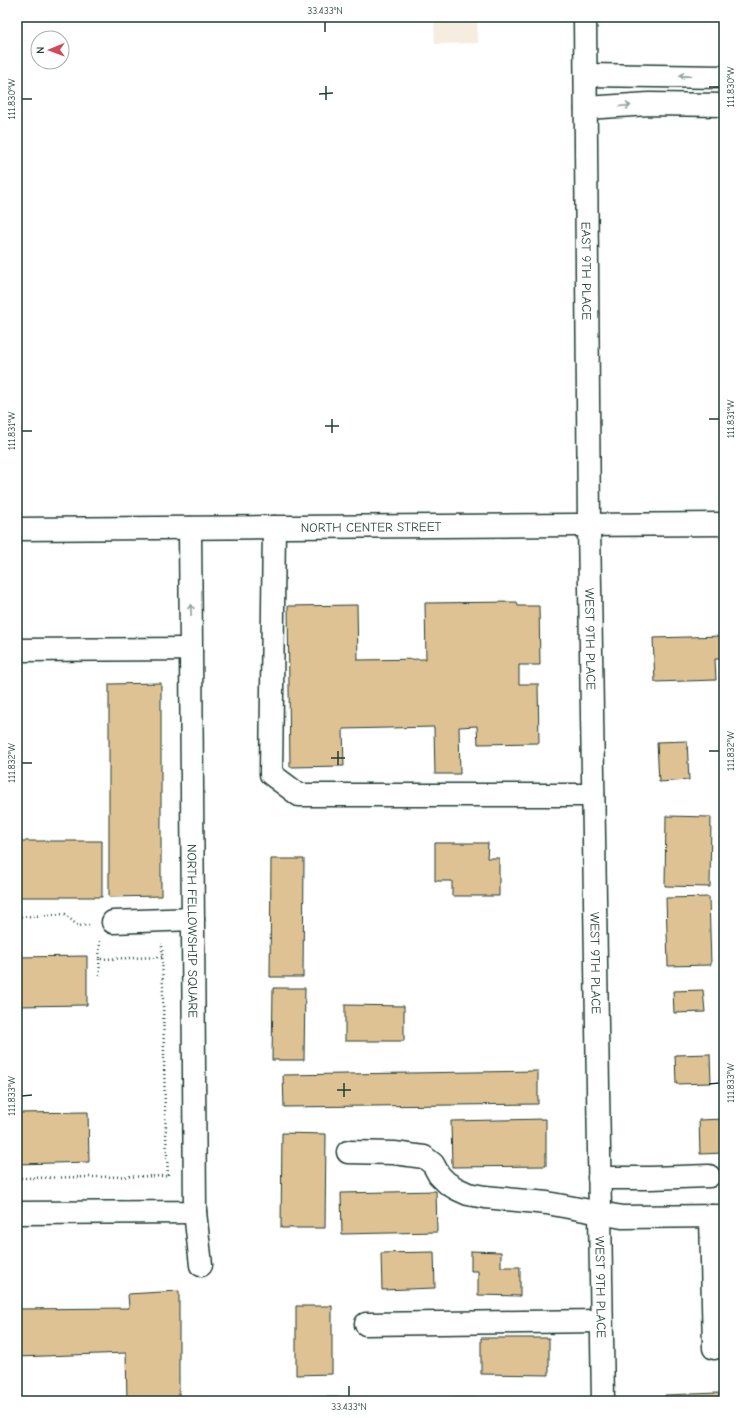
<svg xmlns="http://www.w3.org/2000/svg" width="741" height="1418" viewBox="0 0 741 1418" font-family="'Comic Neue',sans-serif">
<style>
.built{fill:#f5eddf}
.building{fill:#dfc293;stroke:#1f3d34}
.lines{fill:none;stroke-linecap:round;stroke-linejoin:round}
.minor-casing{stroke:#1f3d34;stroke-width:25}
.path{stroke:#1f3d34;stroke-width:2.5;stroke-dasharray:1 3;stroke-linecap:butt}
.minor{stroke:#fff;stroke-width:22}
.oneway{stroke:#8f9e9a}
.ticks{fill:none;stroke:#1f3d34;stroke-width:1.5}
.labels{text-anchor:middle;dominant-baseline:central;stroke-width:3;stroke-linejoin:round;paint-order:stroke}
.street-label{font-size:13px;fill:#1f3d34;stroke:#fff}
.neatline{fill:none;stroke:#1f3d34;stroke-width:1.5}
.ticks-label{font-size:10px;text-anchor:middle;fill:#1f3d34}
</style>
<rect width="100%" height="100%" fill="#fff"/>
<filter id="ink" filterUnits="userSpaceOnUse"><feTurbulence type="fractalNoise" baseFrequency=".025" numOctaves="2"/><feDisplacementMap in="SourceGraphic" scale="8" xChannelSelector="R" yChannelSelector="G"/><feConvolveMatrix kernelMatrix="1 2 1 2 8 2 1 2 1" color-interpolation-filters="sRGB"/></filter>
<g filter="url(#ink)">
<path class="built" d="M434,17h43l1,26 -43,1z"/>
<path class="building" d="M517,602l1,4h21l1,59h-21v19h19l1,59 -61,1 -1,-18 -18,1 1,47h-25l-1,-47 -91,2 1,37 -54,1 -2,-161 69,-1 1,55 68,-1 -1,-56z
M723,636v23h-8l1,21 -61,2 -2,-44z
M161,683v213l-52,1v-213z
M687,741l2,39 -30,2 -2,-40z
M666,816l45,1 -1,70 -45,-1z
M17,841h85v56h-85z
M435,843h53l-1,15h12v38h-47v-15h-17z
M271,859h33l-1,118h-33z
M709,897l2,68 -43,1 -2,-68z
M87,956v49l-70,1v-49z
M273,988h32l-1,72h-32z
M703,990l2,22 -31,1 -1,-22z
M345,1005l59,1v35h-59z
M710,1054l1,29 -35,1 -1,-29z
M538,1071v33l-254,3 -1,-32z
M88,1112l1,50 -72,2v-51z
M546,1119v47l-94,1 -1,-46z
M724,1119v34l-24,1 -1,-34z
M282,1133l44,1 -1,94h-44z
M436,1191l1,41 -95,2 -1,-41z
M471,1251l30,1v15h19v29l-42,-1v-24h-7z
M434,1252l1,36 -53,2 -1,-37z
M179,1291v110h-52l-1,-48 -109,4v-48l112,-1 -1,-14z
M296,1306h36v68l-36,1z
M481,1338h68v37l-68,-1z
M719,1393v8h-54v-6z
M282,1397l201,1v3h-201z"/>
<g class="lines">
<g class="minor-casing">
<g id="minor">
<path id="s1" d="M585,17l4,508 14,876"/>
<path d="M586,75l138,2"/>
<path d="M586,108l63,-4 75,1"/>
<path d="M274,527l-3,247 28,21h294"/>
<path d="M190,528l1,121"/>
<path id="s2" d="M17,529l707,-5"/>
<path id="s3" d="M17,650l174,-1 4,563 -178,1"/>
<path d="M113,922l80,-3"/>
<path d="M348,1152l46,1 30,4 9,7 6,11 8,8 10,6 11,5 17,3 62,6 75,14 102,-1"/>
<path d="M599,1178h51l59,-2"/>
<path d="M195,1212l6,53"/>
<path d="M711,1216l3,132"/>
<path d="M366,1324l235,-3"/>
</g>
</g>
<path class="path" d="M17,917l48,-3 13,12 12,-1
M100,941l-1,18 63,-2
M99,959l1,17
M17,1178l151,-2 -3,-62 -3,-171"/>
<use href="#minor" class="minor"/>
</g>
<defs><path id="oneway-shaft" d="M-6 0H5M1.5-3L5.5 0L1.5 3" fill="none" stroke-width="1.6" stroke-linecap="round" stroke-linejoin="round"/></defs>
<g class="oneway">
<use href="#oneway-shaft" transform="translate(685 76) rotate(-179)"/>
<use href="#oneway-shaft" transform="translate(625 106) rotate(-3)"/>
<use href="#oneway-shaft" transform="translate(191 610) rotate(-91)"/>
</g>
</g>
<path class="ticks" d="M325,22v10M326,86v14M709,87h10M319,94l14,-1M22,99h10M332,419v14M709,419h10M325,426h14M22,431h10M338,751v14M709,751h10M331,758h14M22,763h10M344,1083v14M709,1084l10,-1M337,1090h14M22,1096l10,-1M349,1386v10"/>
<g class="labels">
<g class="street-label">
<text stroke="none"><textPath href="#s1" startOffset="254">EAST 9TH PLACE</textPath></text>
<text stroke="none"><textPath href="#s2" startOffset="354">NORTH CENTER STREET</textPath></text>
<text stroke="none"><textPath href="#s1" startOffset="622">WEST 9TH PLACE</textPath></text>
<text stroke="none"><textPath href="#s3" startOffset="456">NORTH FELLOWSHIP SQUARE</textPath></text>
<text stroke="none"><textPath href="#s1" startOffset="946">WEST 9TH PLACE</textPath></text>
<text stroke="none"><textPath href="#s1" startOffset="1270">WEST 9TH PLACE</textPath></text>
</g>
</g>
<rect width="741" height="1418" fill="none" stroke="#fff" stroke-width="44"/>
<g transform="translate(50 50) rotate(269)"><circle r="19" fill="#ffffff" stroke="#a5b1ae"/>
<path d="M0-3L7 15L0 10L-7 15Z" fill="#d1495b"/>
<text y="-6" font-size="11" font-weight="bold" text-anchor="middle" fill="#1f3d34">N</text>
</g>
<rect x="22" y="22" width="697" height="1374" class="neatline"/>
<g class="ticks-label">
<text x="325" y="14">33.433°N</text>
<text transform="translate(730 87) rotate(-90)" y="4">111.830°W</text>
<text transform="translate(11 99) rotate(-90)" y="4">111.830°W</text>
<text transform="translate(730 419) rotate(-90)" y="4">111.831°W</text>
<text transform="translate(11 431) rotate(-90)" y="4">111.831°W</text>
<text transform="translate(730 751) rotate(-90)" y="4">111.832°W</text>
<text transform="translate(11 763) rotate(-90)" y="4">111.832°W</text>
<text transform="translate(730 1083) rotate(-90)" y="4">111.833°W</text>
<text transform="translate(11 1096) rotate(-90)" y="4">111.833°W</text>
<text x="349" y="1410">33.433°N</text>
</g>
</svg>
